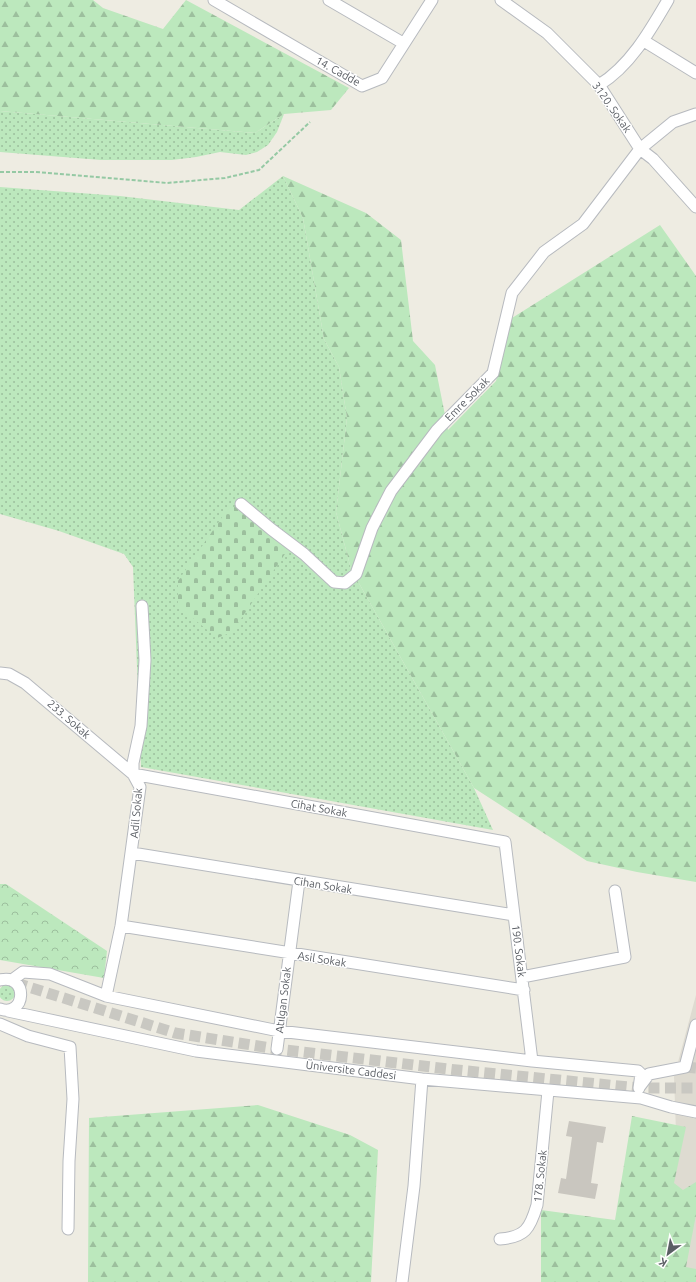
<svg xmlns="http://www.w3.org/2000/svg" width="696" height="1282" viewBox="0 0 696 1282" font-family="Ubuntu,sans-serif">
<style>
.education{fill:#dedbd1}
.grass{fill:url(#grass-dots)}
.forest{fill:url(#forest-firs)}
.cemetery{fill:url(#cemetery-stones)}
.park{fill:url(#park-crowns)}
.building{fill:#c9c6bf}
.lines{fill:none;stroke-linecap:round;stroke-linejoin:round}
.minor-tunnel{stroke:#c9c8c2;stroke-width:11;stroke-dasharray:11 5.5;stroke-linecap:butt}
.minor-casing{stroke:#b7babf;stroke-width:13}
.path{stroke:#95c9a4;stroke-width:2;stroke-dasharray:4 2;stroke-linecap:butt}
.minor{stroke:#fff;stroke-width:11}
.labels{text-anchor:middle;dominant-baseline:central;stroke-width:3;stroke-linejoin:round;paint-order:stroke}
.street-label{font-size:11px;fill:#5a5e64;stroke:#fff}
</style>
<defs>
<pattern id="grass-dots" width="8" height="8" patternUnits="userSpaceOnUse"><rect width="8" height="8" fill="#bce8bd"/><path d="M2 2h.1M6 6h.1" fill="none" stroke="#9cbf9d" stroke-width="1.8" stroke-linecap="round"/></pattern>
<pattern id="forest-firs" width="22" height="20" patternUnits="userSpaceOnUse"><rect width="22" height="20" fill="#bce8bd"/><path d="M5 1l3.5 6h-7zM16 11l3.5 6h-7z" fill="#9cbf9d"/></pattern>
<pattern id="cemetery-stones" width="16" height="16" patternUnits="userSpaceOnUse"><rect width="16" height="16" fill="#bce8bd"/><path d="M2 7V4a2 2 0 0 1 4 0v3zM10 15v-3a2 2 0 0 1 4 0v3z" fill="#9cbf9d"/></pattern>
<pattern id="park-crowns" width="20" height="18" patternUnits="userSpaceOnUse"><rect width="20" height="18" fill="#bce8bd"/><path d="M2 6a3 3 0 1 1 6 0M12 15a3 3 0 1 1 6 0" fill="none" stroke="#9cbf9d"/></pattern>
</defs>
<rect width="100%" height="100%" fill="#eeece2"/>
<path class="education" d="M696,995v287h-67l48,-123 -3,-82z"/>
<path class="grass" d="M0,111l255,22 29,-19 -7,18 -9,13 -11,7 -11,3 -26,-3 -24,5 -24,3h-71l-101,-8z
M283,176l20,42 21,121 15,28 8,51 -11,94 15,57 123,219 19,42 -352,-63 -8,-200 -9,-13 -65,-23 -59,-17v-327l120,9 119,14z
M-1 993a8 8 0 1 1 16 0a8 8 0 1 1-16 0Z"/>
<path class="forest" d="M0,0h93l10,8 60,21 23,-29 163,88 -18,22 -47,4 -29,19 -255,-22z
M283,176l83,37 35,27 12,101 22,24 13,65 48,-49 16,-63 148,-93 36,51v606l-59,-10 -50,-11 -113,-73 -123,-219 -15,-57 11,-94 -8,-51 -15,-28 -21,-121z
M258,1105l92,30 28,15 -7,132h-283l1,-164z
M632,1116l54,11 -12,56 9,7 13,-8v33l-10,52 10,2v13h-155v-72l74,10z"/>
<path class="cemetery" d="M241,504l48,44 -57,84 -15,6 -39,-32v-25l49,-71z"/>
<path class="park" d="M0,884h6l101,67 -3,27 -104,-18z"/>
<path class="building" d="M569,1121l37,6 -3,16 -6,-1 -6,41 7,1 -3,15 -37,-6 3,-15 5,1 6,-42 -6,-1z"/>
<g class="lines">
<path class="minor-tunnel" d="M16,983l159,50 102,16 180,21 182,18h57
M685,1067l11,1"/>
<g class="minor-casing">
<path id="minor" d="M214,0l148,86 20,-8 50,-78
M329,0l74,43
M501,0l46,33 52,52 41,64 13,10 43,48
M644,41l52,32
M599,85c31,-19 51,-54 69,-85
M241,504l30,25 33,25 30,28 11,1 11,-9 16,-46 19,-37 46,-61 56,-57 19,-80 32,-41 39,-28 57,-75 33,-27 23,-8
M0,673l9,1 16,9 108,91 372,68 27,219
M132,853l382,62
M121,926l403,64
M522,977l103,-20 -10,-66
M0,980c29,-7 26,38 0,29
M12,980l11,-8 27,2 56,22 173,35 253,30 106,10 3,3 -2,14
M106,996l15,-70 19,-139 -7,-13v-11l8,-37 4,-66 -3,-54
M8,1011l188,40 226,28 219,19 30,9 25,5
M0,1024l28,12 42,11 3,52 -4,62 -1,68
M277,1049l22,-168
M640,1086l9,-12 36,-7 11,-42
M500,1239c25,-2 30,-10 37,-34l11,-114
M402,1282l12,-96 8,-107"/>
</g>
<path class="path" d="M0,172h36l131,11 58,-5 34,-8 51,-48"/>
<use href="#minor" class="minor"/>
</g>
<g class="labels">
<g class="street-label">
<text transform="translate(338 71) rotate(29)">14. Cadde</text>
<text transform="translate(612 107) rotate(55)">3120. Sokak</text>
<text transform="translate(467 399) rotate(-45)">Emre Sokak</text>
<text transform="translate(69 719) rotate(41)">233. Sokak</text>
<text transform="translate(319 808) rotate(10)">Cihat Sokak</text>
<text transform="translate(136 813) rotate(-85)">Adil Sokak</text>
<text transform="translate(323 885) rotate(9)">Cihan Sokak</text>
<text transform="translate(519 951) rotate(83)">190. Sokak</text>
<text transform="translate(322 959) rotate(9)">Asil Sokak</text>
<text transform="translate(283 1000) rotate(-83)">Atılgan Sokak</text>
<text transform="translate(351 1070) rotate(7)">Üniversite Caddesi</text>
<text transform="translate(540 1176) rotate(-84)">178. Sokak</text>
</g>
</g>
<g transform="translate(668 1254) rotate(212)" stroke="#ffffff" stroke-width="3" paint-order="stroke">
<path d="M0-3L7 15L0 10L-7 15Z" fill="#5a5e64"/>
<text y="-6" font-size="11" font-weight="bold" text-anchor="middle" fill="#5a5e64">K</text>
</g>
</svg>
